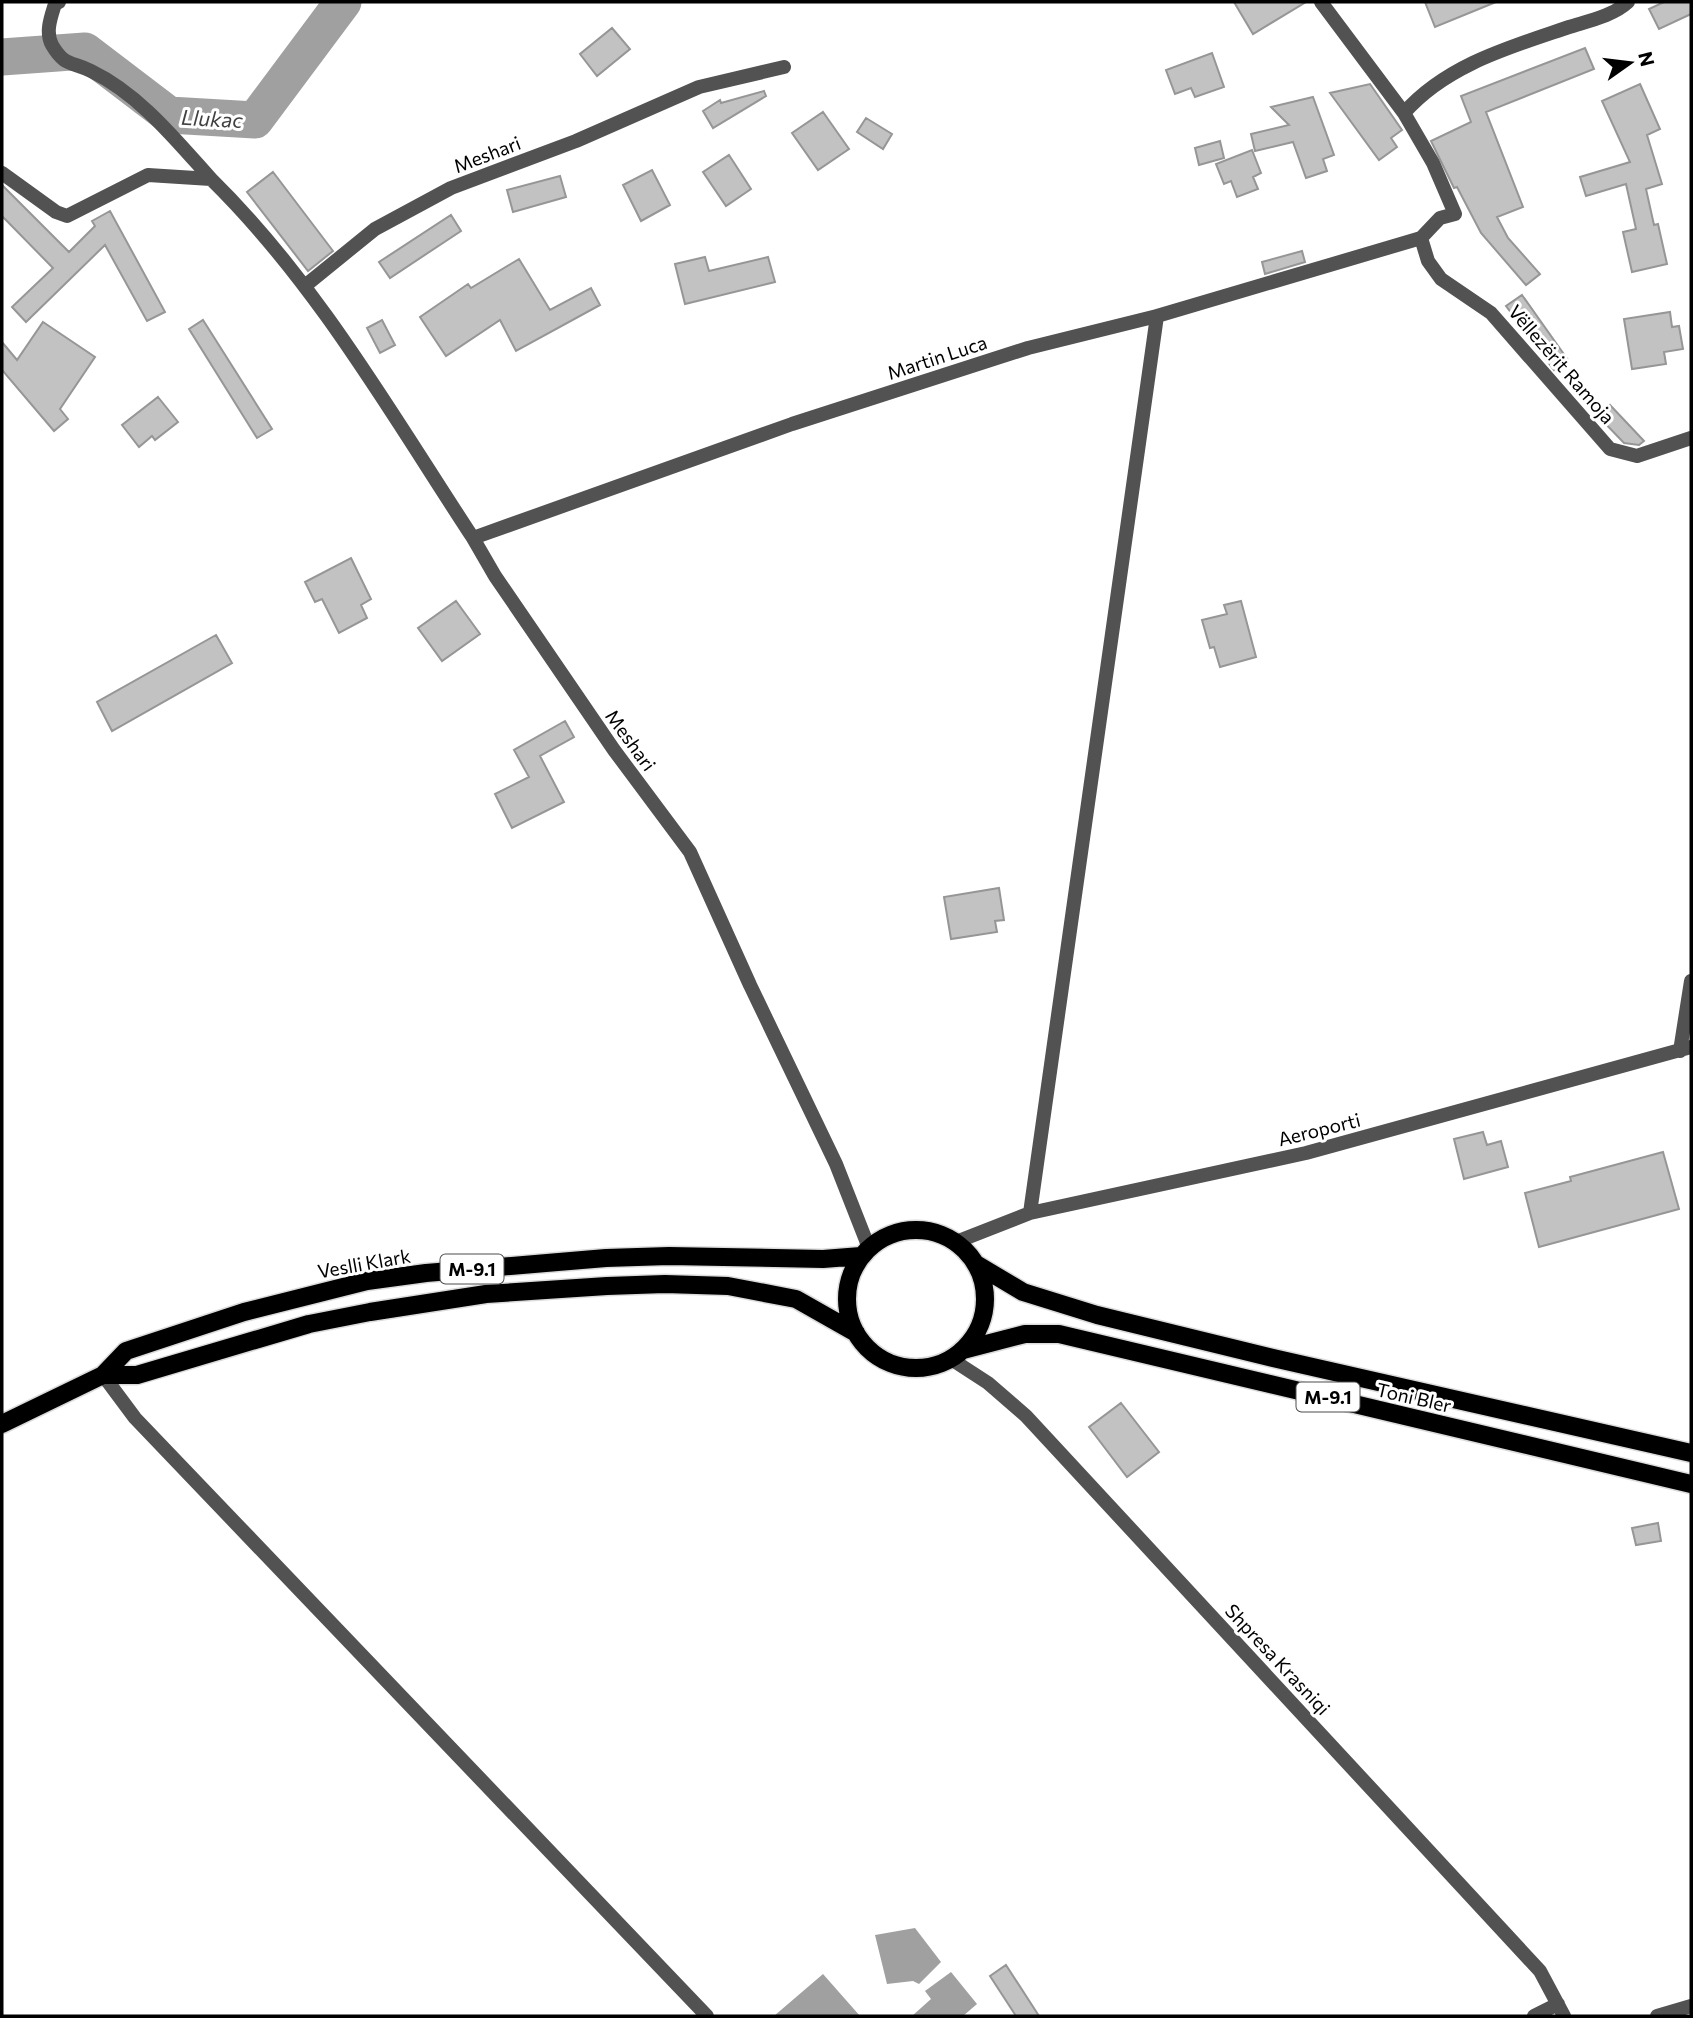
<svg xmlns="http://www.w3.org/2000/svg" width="1693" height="2018" viewBox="0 0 1693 2018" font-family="Commissioner,sans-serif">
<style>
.water{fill:#a0a0a0}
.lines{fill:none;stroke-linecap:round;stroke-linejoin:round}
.river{stroke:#a0a0a0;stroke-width:37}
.building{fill:#c2c2c2;stroke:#969696;stroke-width:2}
.primary-casing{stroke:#dbdbdb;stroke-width:21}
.street{stroke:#525252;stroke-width:14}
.primary{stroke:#000;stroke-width:18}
.labels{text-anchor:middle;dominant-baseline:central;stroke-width:6;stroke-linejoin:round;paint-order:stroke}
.shield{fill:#fff;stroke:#4c4c4c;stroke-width:2}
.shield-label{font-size:18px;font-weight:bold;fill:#000}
.street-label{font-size:19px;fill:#000;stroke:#fff}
.water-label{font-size:21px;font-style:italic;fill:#414141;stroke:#fff}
</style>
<rect width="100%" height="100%" fill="#fff"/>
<path class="water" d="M915,1928l26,34 -22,22 -6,-3 -26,3 -12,-49z
M951,1972l26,32 -14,12h-51l19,-17 -6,-8z
M823,1974l37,42h-86z"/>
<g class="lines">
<path class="river" d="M2,57l83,-6 84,64 86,5 88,-118"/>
</g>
<path class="building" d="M1234,2h72l-53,32z
M1425,2h71l-61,25z
M1664,2h27v12l-32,15 -10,-20z
M612,28l18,21 -33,27 -17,-22z
M1585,48l9,21 -108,43 37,95 -26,10 11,21 32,36 -14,11 -45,-52 -24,-46 -3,1 -23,-47 40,-19 -10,-26z
M1212,53l12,34 -29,10 -4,-9 -16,6 -9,-24z
M1370,84l32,46 -11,8 6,9 -18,13 -49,-67z
M1640,84l20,45 -13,6 15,49 -16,5 8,36 4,-1 9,40 -35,8 -9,-40 13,-3 -10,-45 -40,12 -6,-19 50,-15 -28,-61z
M764,91l2,5 -53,32 -10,-17 17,-11 1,3z
M1313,97l21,58 -11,4 4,12 -21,7 -13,-36 -38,9 -4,-17 38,-9 -18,-18z
M823,112l26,37 -31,21 -26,-37z
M866,118l26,16 -9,15 -26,-17z
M1220,141l4,17 -25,7 -4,-17z
M1252,150l9,23 -8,4 5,12 -21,8 -6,-16 -7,3 -8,-20z
M729,155l22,34 -25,17 -23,-34z
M652,170l18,35 -29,16 -18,-36z
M273,172l60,79 -25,20 -61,-79z
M560,176l6,21 -53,15 -6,-22z
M2,185l67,67 26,-26 -3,-5 18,-10 55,101 -18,9 -42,-76 -79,77 -14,-15 41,-39 -51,-52z
M451,215l10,16 -71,47 -11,-16z
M1302,251l3,11 -40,12 -3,-12z
M705,257l4,14 59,-14 7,25 -90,22 -10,-40z
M519,259l31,51 41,-22 9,17 -84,46 -16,-31 -54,36 -26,-39 48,-33 3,4z
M1522,295l46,65 -14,10 -48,-64z
M1670,312l2,15 7,-1 4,23 -19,3 2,12 -34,5 -8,-50z
M203,320l69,109 -15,9 -68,-109z
M382,320l13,25 -15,8 -13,-25z
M43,322l52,35 -35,52 8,10 -14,12 -52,-61v-28l15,18z
M158,397l20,25 -23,18 -3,-4 -13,11 -17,-22z
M1610,405l34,36 -5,4 -15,-2 -25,-26z
M351,558l20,41 -10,6 6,13 -28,15 -17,-34 -7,3 -10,-20z
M456,601l24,33 -38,27 -24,-33z
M1241,601l15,56 -36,10 -6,-20 -4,1 -8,-28 25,-6 -3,-9z
M216,635l16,28 -120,68 -15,-29z
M565,721l9,16 -34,19 24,46 -52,26 -17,-34 34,-17 -15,-27z
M999,888l5,32 -9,1 2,11 -46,7 -7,-42z
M1483,1132l4,13 14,-4 7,26 -44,12 -10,-40z
M1663,1152l16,57 -140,38 -14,-54 46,-12 -1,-4z
M1121,1403l38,49 -32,25 -38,-50z
M1658,1523l3,18 -25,4 -4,-17z
M1006,1965l33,51h-23l-26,-40z"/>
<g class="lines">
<g class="primary-casing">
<path id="primary" d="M847 1299a69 69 0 1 1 138 0a69 69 0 1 1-138 0Z
M976,1264l47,28 74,23 176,43 418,95
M963,1350l62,-16h34l632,150
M103,1375h34l172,-51 61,-12 116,-18 121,-8 58,-2 63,2 68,13 60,34
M2,1424l101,-49 23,-24 118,-39 123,-31 59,-8 180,-15 63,-2 154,3 38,-3"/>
</g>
<path class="street" d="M59,2l-4,2c-4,13 -10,28 -3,41 13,22 19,16 39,26 48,23 85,69 120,108
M1321,2l83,111
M2,173l54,39 11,4 81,-41 63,4c106,104 181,236 262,359l22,38 119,174 76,102 60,133 86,179 33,84
M1421,238l19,-20 15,-4 -22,-51 -29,-50c42,-48 106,-66 165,-86 19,-6 44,-11 59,-25
M1421,238l7,23 13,18 50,34 119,136 27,7 54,-18
M306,285l69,-56 76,-41 125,-47 123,-54 85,-20
M473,538l319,-114 236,-76 129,-32 264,-78
M1680,1051l11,-70
M1030,1213l127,-897
M956,1242l74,-29 276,-60 385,-106
M951,1359l37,24 38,33 514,555 24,45
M103,1375l32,43 572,598
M1534,2016l24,-12
M1657,2016l34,-10"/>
<use href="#primary" class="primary"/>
</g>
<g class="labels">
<g class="shield">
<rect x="440.5" y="1254.5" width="63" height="29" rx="5"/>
<rect x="1296.5" y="1382.5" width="63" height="29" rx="5"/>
</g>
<g class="shield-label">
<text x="472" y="1269">M-9.1</text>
<text x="1328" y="1397">M-9.1</text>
</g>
<g class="street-label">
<text transform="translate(487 154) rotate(-21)">Meshari</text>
<text transform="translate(937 357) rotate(-18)">Martin Luca</text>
<text transform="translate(1562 364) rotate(49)">Vëllezërit Ramoja</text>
<text transform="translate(631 740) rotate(54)">Meshari</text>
<text transform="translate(1319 1129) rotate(-14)">Aeroporti</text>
<text transform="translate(364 1263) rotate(-10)">Veslli Klark</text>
<text transform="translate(1414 1397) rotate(13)">Toni Bler</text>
<text transform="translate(1278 1659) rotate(47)">Shpresa Krasniqi</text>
</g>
<g class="water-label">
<text transform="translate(212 118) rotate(3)">Llukac</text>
</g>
</g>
<rect width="1693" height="2018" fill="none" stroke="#000000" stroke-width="7"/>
<g transform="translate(1630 63) rotate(76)" stroke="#ffffff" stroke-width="5" paint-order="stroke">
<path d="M0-5L12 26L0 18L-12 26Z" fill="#000000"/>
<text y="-10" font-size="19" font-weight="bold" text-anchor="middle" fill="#000000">N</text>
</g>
</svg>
